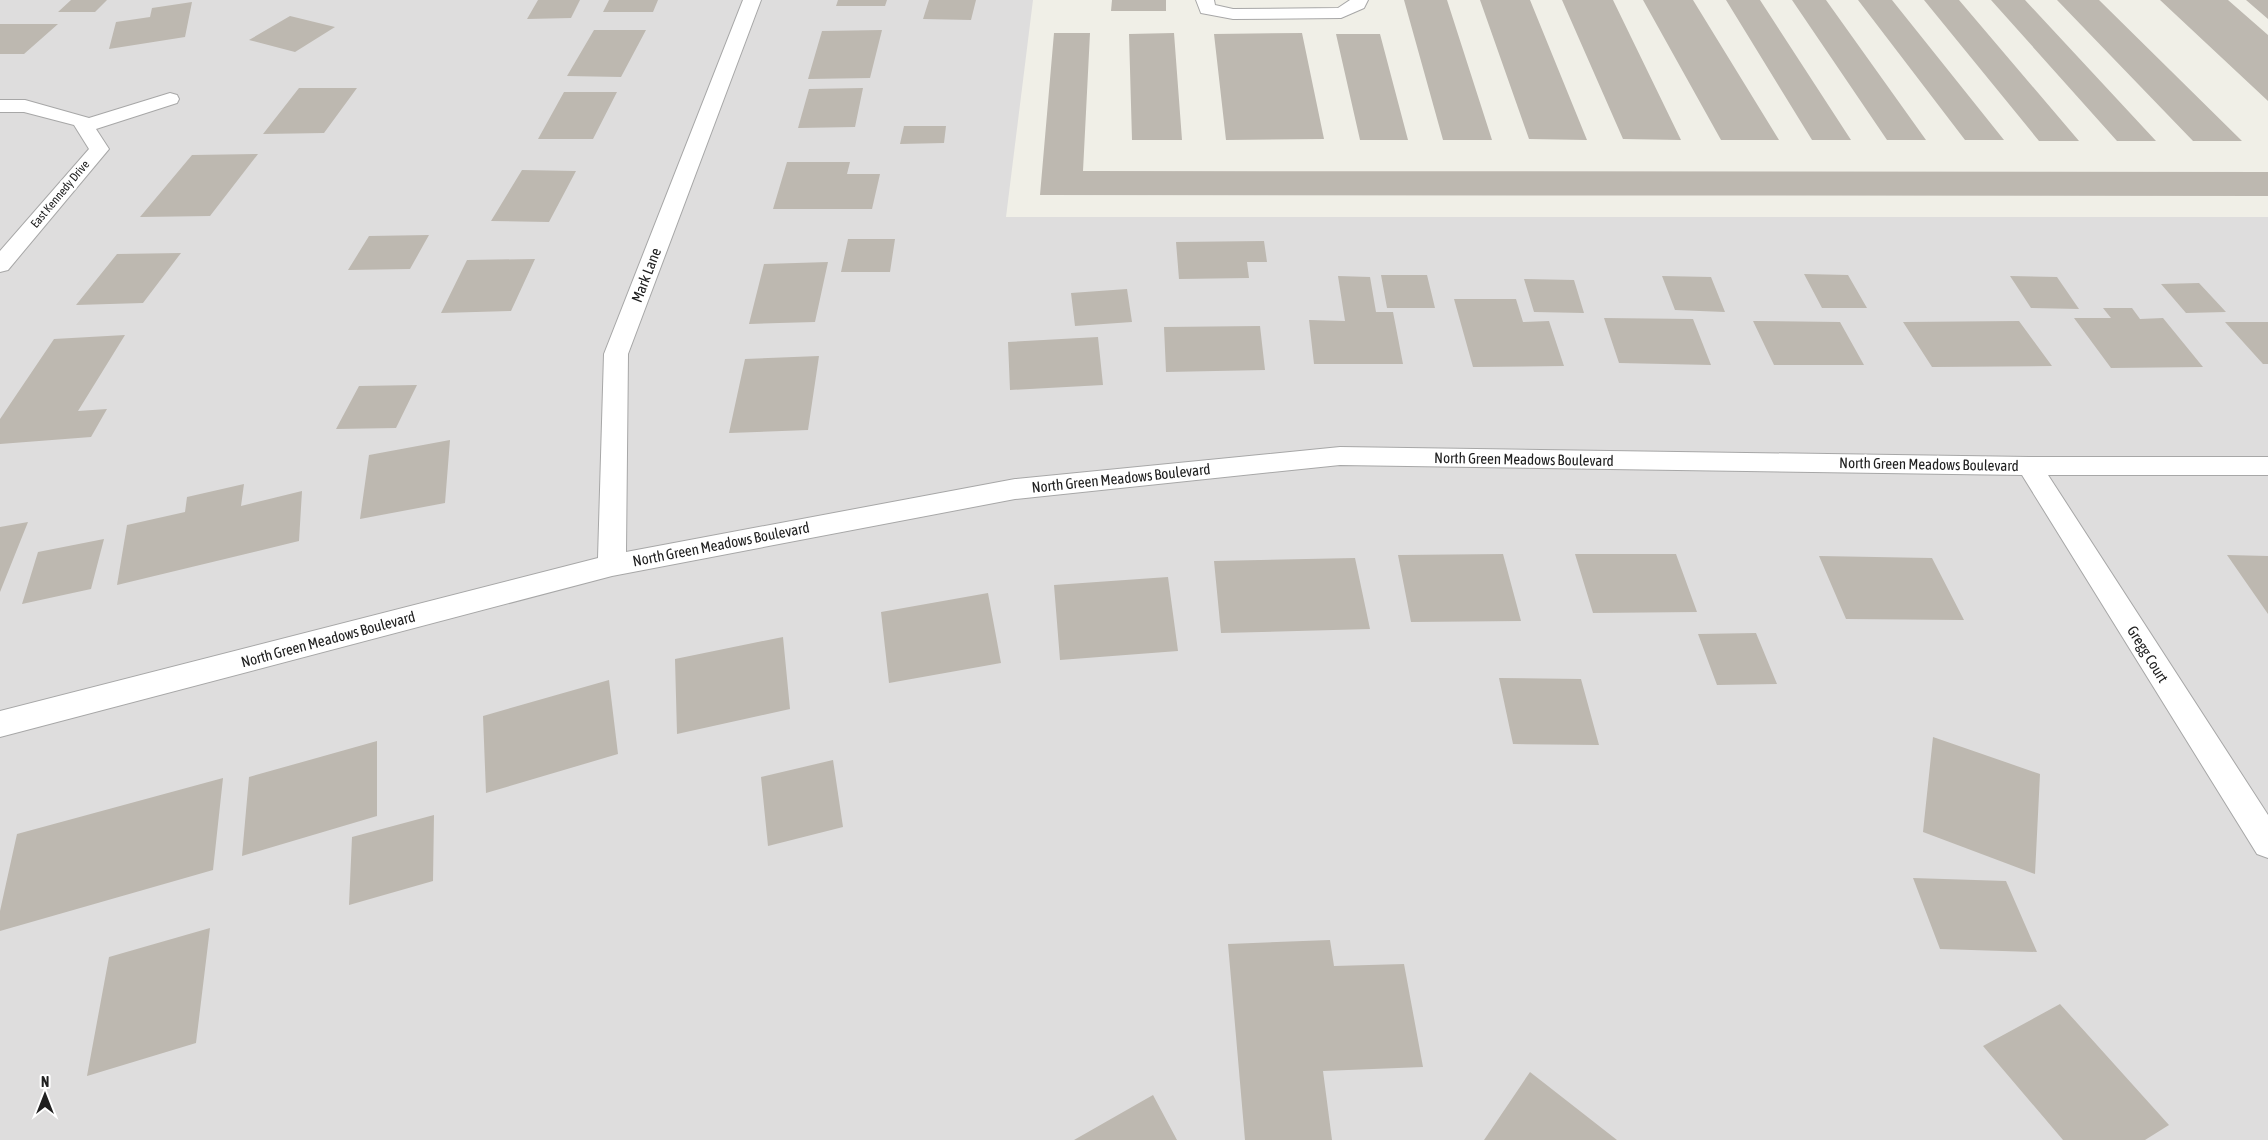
<svg xmlns="http://www.w3.org/2000/svg" width="2268" height="1140" viewBox="0 0 2268 1140" font-family="'Asap Condensed',sans-serif">
<style>
.residential{fill:#dedddd}
.building{fill:#bdb8b0}
.lines{fill:none;stroke-linecap:round;stroke-linejoin:round}
.lane-casing{stroke:#a7a7a7;stroke-width:2}
.street-casing{stroke:#a7a7a7;stroke-width:2}
.lane{fill:#fff;fill-rule:evenodd}
.street{fill:#fff;fill-rule:evenodd}
.labels{text-anchor:middle;dominant-baseline:central;stroke-width:5;stroke-linejoin:round;paint-order:stroke}
.far-street-label{font-size:12px;fill:#202020;stroke:#fff}
.street-label{font-size:15px;fill:#202020;stroke:#fff}
</style>
<rect width="100%" height="100%" fill="#f0efe7"/>
<path class="residential" d="M0,0h1033l-27,217h1262v923h-2268z"/>
<path class="building" d="M71,0h36l-12,12h-37z
M538,0h42l-9,18 -44,1z
M609,0h49l-5,12h-50z
M838,0h49l-2,6h-49z
M929,0h47l-5,20 -48,-1z
M1112,0h54v11h-55z
M1404,0h43l45,140h-49z
M1480,0h50l57,140 -58,-1z
M1562,0h51l68,140 -58,-1z
M1643,0h50l86,140h-58z
M1726,0h34l91,140h-39z
M1792,0h34l100,140h-39z
M1858,0h34l112,140h-39z
M1924,0h35l120,141h-40z
M1991,0h34l131,141h-39z
M2057,0h42l143,141h-49z
M2160,0h68l40,35v66z
M2246,0h22v19z
M192,2l-7,35 -76,12 7,-27 34,-5 2,-9z
M290,16l45,11 -40,25 -46,-12z
M0,24h58l-34,30h-24z
M594,30h52l-25,47 -54,-1z
M882,30l-12,48 -62,1 14,-48z
M1054,33h36l-7,138 1185,1v24l-1228,-1z
M1174,33l8,107h-50l-3,-106z
M1302,33l22,106 -98,1 -12,-106z
M1336,34h44l28,106h-48z
M299,88h58l-33,45 -61,1z
M863,88l-8,39 -57,1 11,-39z
M564,92h53l-24,47h-55z
M904,126h42l-2,17 -44,1z
M258,154l-48,62 -70,1 52,-62z
M787,162h63l-3,12h33l-8,35h-99z
M522,170l54,1 -27,51 -58,-1z
M429,235l-19,34 -62,1 21,-34z
M848,239h47l-5,33h-49z
M1264,241l3,21h-20l2,16 -70,1 -3,-37z
M181,253l-38,50 -67,2 41,-51z
M535,259l-24,52 -70,2 26,-53z
M828,262l-13,60 -66,2 15,-60z
M1804,274l44,1 19,33h-45z
M1381,275h46l8,33h-48z
M1338,276l32,1 6,35h17l10,52h-89l-5,-44 36,1z
M1662,276l49,1 14,35 -50,-2z
M2010,276l47,1 22,32 -48,-1z
M1524,279l50,1 10,33 -50,-1z
M2199,283l27,29 -40,1 -25,-29z
M1127,289l5,33 -57,4 -4,-33z
M1454,299h62l7,23 26,-1 15,45 -91,1z
M2103,308h29l8,11 23,-1 40,49 -92,1 -37,-50h37z
M1604,318l89,1 18,46 -92,-2z
M1753,321l87,1 24,43h-90z
M2019,321l33,45 -120,1 -29,-45z
M2225,322h43v42h-5z
M1260,326l5,44 -99,2 -2,-45z
M125,335l-47,76 29,-2 -16,28 -91,7v-25l54,-80z
M1098,337l5,48 -93,5 -2,-48z
M819,356l-11,74 -79,3 16,-74z
M417,385l-21,43 -60,1 23,-43z
M450,440l-5,63 -85,16 9,-64z
M244,484l-3,22 61,-15 -3,50 -182,44 10,-60 58,-13 2,-15z
M28,522l-28,70v-65z
M104,539l-13,50 -69,15 16,-52z
M1503,554l18,67 -110,1 -13,-67z
M1575,554h101l21,58 -104,1z
M2227,555l41,1v58z
M1819,556l113,2 32,62 -118,-1z
M1355,558l15,71 -149,4 -7,-72z
M1168,577l10,74 -118,9 -6,-75z
M988,593l13,70 -112,20 -8,-71z
M1756,633l21,51 -60,1 -19,-51z
M783,637l7,72 -113,25 -2,-75z
M1499,678l82,1 18,66 -86,-1z
M609,680l9,74 -132,39 -3,-77z
M1933,737l107,37 -5,100 -112,-42z
M377,741v75l-135,40 7,-79z
M833,760l10,67 -75,19 -7,-69z
M223,778l-10,92 -213,61v-20l17,-77z
M434,815l-1,66 -84,24 3,-68z
M1913,878l93,3 31,71 -97,-3z
M210,928l-14,115 -109,33 22,-119z
M1330,940l4,26 70,-2 19,103 -100,4 9,69h-87l-17,-196z
M2060,1004l109,121 -24,15h-82l-80,-94z
M1530,1072l87,68h-133z
M1153,1095l24,45h-103z"/>
<g class="lines">
<g class="lane-casing">
<path id="lane" d="M1196,0h18l1,5 18,4 105,-1 12,-8h18l-4,8 -23,10 -108,1 -32,-6z"/>
</g>
<g class="street-casing">
<path id="street" d="M743,0h18l-133,354 -2,198 389,-73 325,-32 689,10h239v18h-220l220,340v43l-11,-4 -235,-379 -682,-10 -325,34 -403,77 -612,161v-26l598,-153 6,-204z
M170,93l7,2 2,4 -2,4 -81,26 13,20 -101,121 -8,2v-21l89,-102 -15,-24 -50,-13h-24v-12h25l64,18z"/>
</g>
<use href="#lane" class="lane"/>
<use href="#street" class="street"/>
</g>
<g class="labels">
<g class="far-street-label">
<text transform="translate(60 194) rotate(-50)">East Kennedy Drive</text>
</g>
<g class="street-label">
<text transform="translate(646 275) rotate(-69)">Mark Lane</text>
<text transform="translate(1524 459) rotate(1)">North Green Meadows Boulevard</text>
<text transform="translate(1929 464) rotate(1)">North Green Meadows Boulevard</text>
<text transform="translate(1121 478) rotate(-6)">North Green Meadows Boulevard</text>
<text transform="translate(721 544) rotate(-11)">North Green Meadows Boulevard</text>
<text transform="translate(328 639) rotate(-15)">North Green Meadows Boulevard</text>
<text transform="translate(2148 654) rotate(58)">Gregg Court</text>
</g>
</g>
<g transform="translate(45 1095)" stroke="#ffffff" stroke-width="4" paint-order="stroke">
<path d="M0-4L9 19L0 12L-9 19Z" fill="#202020"/>
<text y="-8" font-size="14" font-weight="bold" text-anchor="middle" fill="#202020">N</text>
</g>
</svg>
